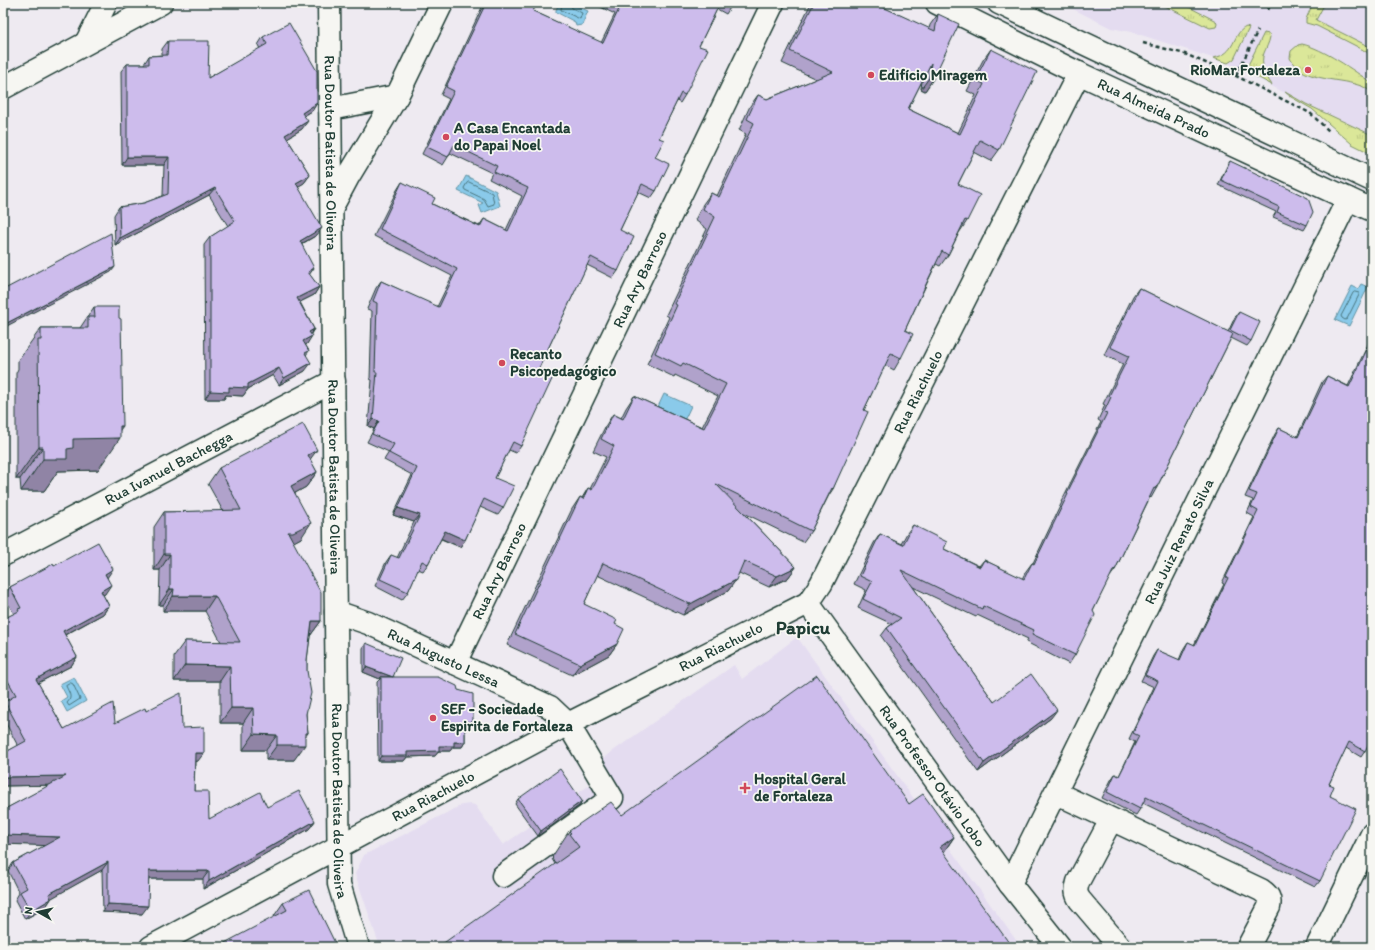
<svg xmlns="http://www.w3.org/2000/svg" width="1375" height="950" viewBox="0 0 1375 950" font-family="Itim,sans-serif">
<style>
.built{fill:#e4dcf0}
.grass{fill:url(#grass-tufts);stroke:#7d9266}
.water{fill:#8acaea;stroke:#5f92a1}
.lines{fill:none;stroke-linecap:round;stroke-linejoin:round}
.shore{stroke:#4a757d;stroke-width:1}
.minor-casing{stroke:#1f3d34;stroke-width:25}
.path{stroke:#1f3d34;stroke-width:2.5;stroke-dasharray:4 3;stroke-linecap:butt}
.minor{stroke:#f6f6f2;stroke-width:22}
.wall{fill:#b0a2cb;stroke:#1f3d34}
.shaded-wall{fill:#9084a5;stroke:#1f3d34}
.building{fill:#cdbcec;stroke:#1f3d34}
.poi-dot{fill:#d1495b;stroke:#f6f6f2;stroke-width:1.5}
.labels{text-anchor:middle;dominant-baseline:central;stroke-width:3.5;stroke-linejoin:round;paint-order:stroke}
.poi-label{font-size:15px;font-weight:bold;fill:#1f3d34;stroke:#f6f6f2;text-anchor:start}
.street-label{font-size:15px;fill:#1f3d34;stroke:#f6f6f2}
.district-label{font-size:19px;font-weight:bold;fill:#1f3d34;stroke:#f6f6f2}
</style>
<defs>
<pattern id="grass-tufts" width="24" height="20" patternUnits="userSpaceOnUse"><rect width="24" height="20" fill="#dbe799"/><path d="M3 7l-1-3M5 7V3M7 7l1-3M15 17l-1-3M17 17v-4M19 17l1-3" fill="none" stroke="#bcc784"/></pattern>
</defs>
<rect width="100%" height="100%" fill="#eeeaf1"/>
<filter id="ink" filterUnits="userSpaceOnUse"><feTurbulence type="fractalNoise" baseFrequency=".025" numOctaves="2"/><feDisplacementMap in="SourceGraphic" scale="8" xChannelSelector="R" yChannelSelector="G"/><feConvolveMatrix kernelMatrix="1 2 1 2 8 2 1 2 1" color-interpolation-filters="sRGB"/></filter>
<g filter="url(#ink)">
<path class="built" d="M1061,3h311v132l-66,-31 -78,-41 -96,-31 -21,-4z
M797,637l224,310h-641l-25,-73 9,-19 98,-50 8,-1 5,1 28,40 104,-72 -8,-12 135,-96 8,14z"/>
<path class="grass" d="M1159,3h22l35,18 1,3 -1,3 -6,1z
M1313,3h7l4,2 -8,15 56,28v7l-16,-9 -39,-20 -11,-3v-4z
M1246,27l3,1 -15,31 -6,4 -15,-5c24,-4 18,-24 33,-31z
M1264,33l5,1 1,3c-1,6 -4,11 -6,16 -4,11 1,22 8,32l-26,-14 2,-6z
M1302,44c22,5 51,26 70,39v9c-5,-3 -9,-6 -14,-7 -21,-7 -58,-4 -68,-27l1,-7 7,-6z
M1285,92l21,12 66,31v19l-20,-10 -40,-35 -21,-12z"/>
<path class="water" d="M559,3h11l18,8 -6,14 -6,1 -1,-4 -19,-10v-2z
M466,176l30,15 4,15 -18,7 -3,-8 4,-2 -25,-12z
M1361,284l7,3 -19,39 -14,-6 17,-34 6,3z
M664,394l27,12 -8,17 -27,-12z
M74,677l12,24 -19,11 -6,-11 6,-4 -7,-13z"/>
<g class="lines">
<path class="shore" d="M562,3l-1,7 19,9 2,-6 -10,-5 -2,-5
M469,182l23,11 2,11 -6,2 -4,-7 -19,-9 -1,-2 3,-5z
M1355,292l4,1v2l-12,24 -2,1 -3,-2 -1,-2 12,-23z
M71,683l2,1 7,15 -11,7 -2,-3c6,-6 2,-10 -1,-17z"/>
<g class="minor-casing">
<g id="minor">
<path id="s1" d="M329,3l10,881 19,63"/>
<path id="s2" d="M937,3l139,69 296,138"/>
<path d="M999,3l373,177"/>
<path d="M87,41l19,-38"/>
<path d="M3,88l158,-85"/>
<path d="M330,109l67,-13"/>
<path d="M333,205l15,-28 49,-81 45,-93"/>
<path id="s3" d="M3,555l331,-174"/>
<path id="s4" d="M808,603l202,281 50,63"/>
<path id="s5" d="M336,612l32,11 182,84 18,17 44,74 -109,78"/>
<path id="s6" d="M455,663l318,-660"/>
<path d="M1056,793l205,97c7,5 10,8 8,17l-21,40"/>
<path d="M1111,820l-33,62c-2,7 -3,11 2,18l40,47"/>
<path id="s7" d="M1010,884l338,-685"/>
<path id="s8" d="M151,947l417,-223 240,-121 13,-19 258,-511"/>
<path d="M1317,947l55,-113"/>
</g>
</g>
<path class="path" d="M1268,10l3,-7
M1143,43l42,11 51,22 74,37 20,19
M1236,76l22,-46"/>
<use href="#minor" class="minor"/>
</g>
<path class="wall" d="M484,3h53l-4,8 68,32 14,-29 -23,-11h141l-7,11 -9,-5 -18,37 -14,49 -5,8 -3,-2 -18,37 -4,19 1,34 -5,7 -13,-6 -18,38 -2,41 -5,7 -26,-13 -49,105 -17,76 -5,7 -7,-3 -14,28 8,30 -5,7 -18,-8 -15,33 -5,7 -19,-8 -13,25 -5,7 -5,-2 -10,23 -6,8 -27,-14 11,-24 5,-7 6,3 17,-36 -21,-7 19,-40 -28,-15 5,-8 -22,-10 7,-13 -6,-3 4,-46 -2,-1 2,-68 -5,-2 9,-21 5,-7 56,26 15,-31 -78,-40 23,-46 5,-8 30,22 47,22 5,-7 22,11 16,-34 -33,-17 3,-6 -42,-20 -2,4 -5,8 -21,-11 27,-55 -8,-4z
M811,3h63l55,26 1,-4 8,-11 -5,65 -8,12 -4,-2 1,-8 -14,28 50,24 18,-38 -9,-4 16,-31 8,-11 8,101 -8,11 -17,-9 -16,32 9,37 -8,12 -11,22 -8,11 -4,-2 -31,66 -4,28 -7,12 -9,-5 -21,45 -31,79 -4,6 -18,36 -8,11 -59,-29 52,54 -8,11 -19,9 -30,-14 -11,18 -45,24 -86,-40 -13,29 31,20 2,20 -8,11 -37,20 -65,-30 65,-136 8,-12 2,1 6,-10 2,1 16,-32 -13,-6 13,-26 7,-11 8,4 5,-10 8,-12 68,31 16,-31 -43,-21 -1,2 -27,-13 22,-47 -3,-2 41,-86 -12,-9 8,-16 8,-11 6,3 29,-62 -7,-4 11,-24 8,-11 9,4 49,-20 -34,-16z
M263,37l54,66 -5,8 -8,5 -2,13 -15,9 23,37 -6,8 -6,3 19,49 -15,9 7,30 10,13 -5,8 -14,7 14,27 -3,5 -4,10h-2l4,7 -3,4 -1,16 -26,14 -6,-10 -25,14 -5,7 -17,-1 -2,4h-19l-1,-154 6,-8 18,-11 -19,-31 -94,50 -1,-30 5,-8 25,-4 19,-7 1,-31h-42l-1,-94 6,-7h17l5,-8 13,-1v-6l6,-8 40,37 52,-29 -2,-4z
M1230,161l77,64 -3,5 -31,-13 3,-5 -58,-27 9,-19z
M1139,288l89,44 7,-15 4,-5 12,29 -4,5 -16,-8 -75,151 -5,9 -1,-1 -35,73 -6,8 -16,33 -18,44 -6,9 -43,-22 2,-3 -51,-24 -1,2 -63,-30 81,115 57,16 -73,54 -97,-136 6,-8 5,-4 -34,-16 8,-18 -12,-6 20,-41 6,-9 21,10 6,-11 6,-8 31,24 35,17 5,-6 38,19 4,-8 6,-8h1l29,-61h-1l40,-80 -3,-2 7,-15 -2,-1 20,-40 -19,-9 29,-59z
M94,307l26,123 -22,40 -40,1 -14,20h-23l-1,-12h-4v-106l2,-4v-9l23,-32h39z
M1372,336v56l-2,5 -5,354 -4,6 -15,-9 -17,36 1,12 -10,85 -5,6 -172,-84 -3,6 -4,6 -34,-17 9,-18 4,-6 4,2 16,-34 -6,-3 25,-52 -13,-6 12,-25 4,-6 22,10 5,-12 4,-6 6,3 30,-61 -2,-1 32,-66 -7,-4 6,-13 -8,-3 30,-63 4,-6 18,9 25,-55 5,-6 21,10z
M310,460l7,12 -11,15 -11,6 6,45 -8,4 28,79 -11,15 -3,24 -1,54 2,19 -3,3 -11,24h-28v-10h-23v-27h-23v-42h-46v-25l11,-15 36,1 -16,-31h-42v-6h-4l1,-35h-6v-43l10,-15 59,-1 -15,-27 11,-16z
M54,566l53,12 -2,16 -2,1 6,11 -6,8 -38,21 12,22 -6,9 -33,17 26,46 51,-6 31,-12 36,17 16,33h-3l-1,30 15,28 58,-12 48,14 -6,8 -106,60v-10h-54l-7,35 -39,-2 -1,-42 -51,28v1l-6,9 -20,11 -10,-19 4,-7 -11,-22 5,-8 33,-18 -43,-1v-32l2,-3 46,-24 -48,1v-31l1,-2 14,-7 -15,-28v-14l2,-2 3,-2 -5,-9v-72l11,-5 -10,-18 6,-9z
M366,643l27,34 65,13 12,37h-5v15l-3,5h-9l-3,4h-11l-4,5 -28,1 -3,4h-26l-1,-79 3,-3 -17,-7v-24z
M518,799l61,7 -41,30 -23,-32z
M909,804l45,33 -10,15 -389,12 -3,-5 1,-1 -1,-1 17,-26 53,-16z
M283,903l54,44 -63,-31z"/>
<path class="shaded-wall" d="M929,78l4,1 -8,12 -4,-2z
M317,103l-5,8 -15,9 5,-7z
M308,121l-6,8 -23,14 6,-8z
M127,157h42l-5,8h-42z
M310,175l-6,8 -13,8 5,-8z
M215,188l-6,7 -94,50 5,-7z
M322,228l-5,7 -23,13 6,-7z
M115,267l-4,5 -108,56v-3z
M314,268l-5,7 -1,-3z
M319,287l-5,8 -22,11 5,-8z
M314,329l-5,7v-4z
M312,336l-5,8 -9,5 5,-8z
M311,363l-6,8 -26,14 5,-7z
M279,368l-6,7 -25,14 -5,7 -17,-1 -2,4h-19l5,-8 38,-7z
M373,419l6,2 -5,8 -6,-3z
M120,426h3l-9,12h6l-22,32 -40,1 -14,20h-23l22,-32 30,-20z
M39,447h4l-23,32h-4z
M317,450l-11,15 2,-10z
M317,472l-11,15 -25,14 10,-15z
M398,508l22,7 -6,7 -21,-7z
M311,523l-10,15 -18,10 5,-16z
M445,531l20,9 -5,7 -20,-9z
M164,554h6l-10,16h-6z
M796,567l-8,11 -19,9 8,-11z
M113,569l-6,9 -2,-4z
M736,580l-8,11 -45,24 7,-11z
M111,585l-6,9 -10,5 6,-8z
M170,589h4l-11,16h-4z
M173,596h42l-10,15h-42z
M109,606l-6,8 -46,25 6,-8z
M312,621h9l-11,15z
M617,644l-8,11 -37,20 8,-11z
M77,657l-6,9 -41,21 6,-8z
M185,665l45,1 -10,15h-46z
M366,667l27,10h-12l-1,2 -17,-7z
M231,708h22l-10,15h-23z
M1057,710l-6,8 -73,54 6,-9z
M465,722h8l-3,5h-9z
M305,733h3l-9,12h6l-11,15h-28l11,-15z
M254,734l23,1 -11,15h-23z
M454,742h11l-3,5h-9l-3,4h-11l-4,5 -28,1 -3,4h-26l3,-5 58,-10z
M195,753h9l-6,8 -9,1z
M66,776l-5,9 -58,1v-7l1,-2z
M582,801l-3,5 -41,30 3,-5z
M315,821l-6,8 -106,60 6,-8z
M5,835l55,2 -6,9 -51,-2v-7z
M954,837l-18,26 4,-16z
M108,862l-6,8 -59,33 6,-9z
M149,871h60l-6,8h-60z
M51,899l-6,9 -20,11 6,-8z
M108,904l40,2 -6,8 -39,-2z"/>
<path class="building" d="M486,3h51l-4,8 70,32 17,-36 -8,-4h108l-21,43 9,3 -23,46 -4,-2 -22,45 5,2 -9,17 14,7 -13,27 -14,-7 -22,46 14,7 -16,34 -27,-14 -53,113 15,7 -32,69 -8,-4 -18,36 19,8 -11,22 -19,-9 -19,41 -20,-9 -17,33 -6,-3 -14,31 -28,-13 11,-24 8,3 21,-43 -22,-7 19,-40 -28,-15 5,-9 -22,-10 7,-13 -6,-2 4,-47h-2l2,-69 -4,-2 8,-20 58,26 18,-38 -77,-40 22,-47 33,16 -3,6 48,23 4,-8 24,12 20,-43 -34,-16 3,-6 -43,-21 -6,12 -21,-10 27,-56 -8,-4z
M724,3h9l-1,3z
M814,3h60l61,28 3,-17 21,10 -26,55 -4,-1 2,-15 -23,46 52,25 24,-50 -9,-4 16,-31 46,23 -38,78 -19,-10 -22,44 22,11 -13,26 -2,-1 -17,35 -6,-4 -14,29 -23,50 8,4 -12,24 -10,-5 -27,57 4,2 -35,77 -1,-1 -21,43 -95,-47 80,83 -19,9 -33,-15 -8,19 -46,24 -87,-41 -19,41 33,16 -2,4 9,5 -7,15 -37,20 -65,-30 65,-137 3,2 5,-11 4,2 22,-44 -13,-7 12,-25 10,5 11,-23 70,32 22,-44 -43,-21 -2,3 -26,-13 22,-48 -3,-1 41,-87 -12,-8 8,-16 8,4 35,-74 -7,-4 11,-24 9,4 66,-27 -43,-21z
M289,23l28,48v32l-15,10 6,8 -23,14 25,40 -14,8 26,45 -22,13 14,27 -6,4 11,15 -22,11 17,31 -5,3 3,4 -9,5 6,10 -4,2 6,10 -27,15 -5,-10 -31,16v4l-19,-1v5l-19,-1v-154l25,-16 -20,-33 -95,50 -1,-31 25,-4 24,-9 1,-37h-42v-93h22v-8l18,-1 1,-14h41l-1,37 59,-34 -4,-7z
M1230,161l78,37 5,14 -6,13 -30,-13 2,-5 -58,-27z
M111,233l4,34 -112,58v-35z
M1139,288l94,46 -77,155 -2,-1 -39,82 -1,-1 -21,42 2,4 -20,40 -43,-21 2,-4 -51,-24 -1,3 -81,-39 93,132 37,-28 26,36 -73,53 -97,-135 14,-10 -38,-19 9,-17 -12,-6 20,-42 23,11 10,-20 34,17 -3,7 36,18 4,-7 40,19 8,-16 2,1 34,-70 -1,-1 40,-80 -3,-1 7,-15 -2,-1 20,-40 -19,-9z
M94,307h25v11l2,1 2,107h-3v12l-47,1v9l-6,1v10h-24v-12h-4l-1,-107h3v-12h47v-11h7z
M1239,312l21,10 -9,19 -21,-11z
M1372,339v53l-2,5 2,1v339l-7,14 -16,-9 -20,42 5,2 -4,10 26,13 -36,72 -174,-84 -6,12 -33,-17 8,-18 4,2 20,-40 -6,-3 25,-52 -13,-6 12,-25 23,10 8,-18 7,3 33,-67 -2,-1 32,-66 -7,-4 6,-13 -8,-3 30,-63 19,9 29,-61 22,11z
M303,424l14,26 -9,5 9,17 -26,14 20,37 -18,9h-5l33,61v28h-9l-5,39v11l4,22 -5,21 2,19h-3v12h-28v-10l-23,-1 -1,-26h-22l-1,-42 -45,-1v-24l55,1 -25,-46h-42l1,-7h-4v-35h-6v-42l77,-2 -22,-42z
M98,542l15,27 -8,5 6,11 -10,6 8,15 -46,25 14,26 -41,22 28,50 49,-26 2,20 30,-15 1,3 35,-18 1,35 22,-1v26h-9l-1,38h14l1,28 51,-27 7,15 32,-16 16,30 -106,60v-10h-60l-1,35 -40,-2v-42l-59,32 2,5 -20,12 -11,-19 7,-4 -14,-25 47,-26 -55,-2v-26l61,-33 -62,1v-24l22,-12 -21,-39 11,-7 -13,-23v-53l16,-8 -1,-2 3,-1 -11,-21 43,-23 1,2z
M366,643l35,15 -8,19 -27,-10z
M817,675l92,129 14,-10 31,43 -14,10 72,100h-574l141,-100 -10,-13 2,-1 -2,-2 42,-29 11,13z
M381,677h57l19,9 1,4 15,4v28h-8v20h-11v4h-15v5l-32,1v4h-26z
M560,769l22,32 -41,30 -23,-32z
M309,890l28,57h-120l70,-37 -4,-7z
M1036,943l3,4h-9z"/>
</g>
<g class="poi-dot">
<circle cx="1308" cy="70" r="4"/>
<circle cx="871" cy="75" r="4"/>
<circle cx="446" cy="137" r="4"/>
<circle cx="502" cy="363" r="4"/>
<circle cx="433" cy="718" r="4"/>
<path d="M743 782h4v4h4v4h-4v4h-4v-4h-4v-4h4z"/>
</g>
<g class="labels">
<g class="poi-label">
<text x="1300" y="70" text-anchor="end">RioMar Fortaleza</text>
<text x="879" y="75">Edifício Miragem</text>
<text x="454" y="128">A Casa Encantada<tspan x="454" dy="17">do Papai Noel</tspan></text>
<text x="510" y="354">Recanto<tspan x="510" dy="17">Psicopedagógico</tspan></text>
<text x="441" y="709">SEF - Sociedade<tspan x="441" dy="17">Espirita de Fortaleza</tspan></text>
<text x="754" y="779">Hospital Geral<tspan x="754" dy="17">de Fortaleza</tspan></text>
</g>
<g class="street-label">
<text stroke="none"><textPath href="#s2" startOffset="241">Rua Almeida Prado</textPath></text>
<text stroke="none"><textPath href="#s1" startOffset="150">Rua Doutor Batista de Oliveira</textPath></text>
<text stroke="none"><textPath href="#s6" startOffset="426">Rua Ary Barroso</textPath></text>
<text stroke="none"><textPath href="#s8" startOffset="980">Rua Riachuelo</textPath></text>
<text stroke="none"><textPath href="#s3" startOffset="187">Rua Ivanuel Bachegga</textPath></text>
<text stroke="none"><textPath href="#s1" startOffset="474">Rua Doutor Batista de Oliveira</textPath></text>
<text stroke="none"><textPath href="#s7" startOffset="382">Rua Juiz Renato Silva</textPath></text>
<text stroke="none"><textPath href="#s6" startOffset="102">Rua Ary Barroso</textPath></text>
<text stroke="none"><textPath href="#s8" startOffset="644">Rua Riachuelo</textPath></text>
<text stroke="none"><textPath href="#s5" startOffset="117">Rua Augusto Lessa</textPath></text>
<text stroke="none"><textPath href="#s4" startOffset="213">Rua Professor Otávio Lobo</textPath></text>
<text stroke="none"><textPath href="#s8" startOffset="320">Rua Riachuelo</textPath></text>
<text stroke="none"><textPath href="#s1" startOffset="798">Rua Doutor Batista de Oliveira</textPath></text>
</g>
<g class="district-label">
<text x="803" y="627">Papicu</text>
</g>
</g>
<rect width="1375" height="950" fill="none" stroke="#f6f6f2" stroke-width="16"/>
<rect x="8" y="8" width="1359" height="934" fill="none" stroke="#1f3d34" stroke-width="1.5" filter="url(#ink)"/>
<g transform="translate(38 912) rotate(278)" stroke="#f6f6f2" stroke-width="3" paint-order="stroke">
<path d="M0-3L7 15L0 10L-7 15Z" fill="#1f3d34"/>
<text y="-6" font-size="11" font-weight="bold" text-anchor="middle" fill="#1f3d34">N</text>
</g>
</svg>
